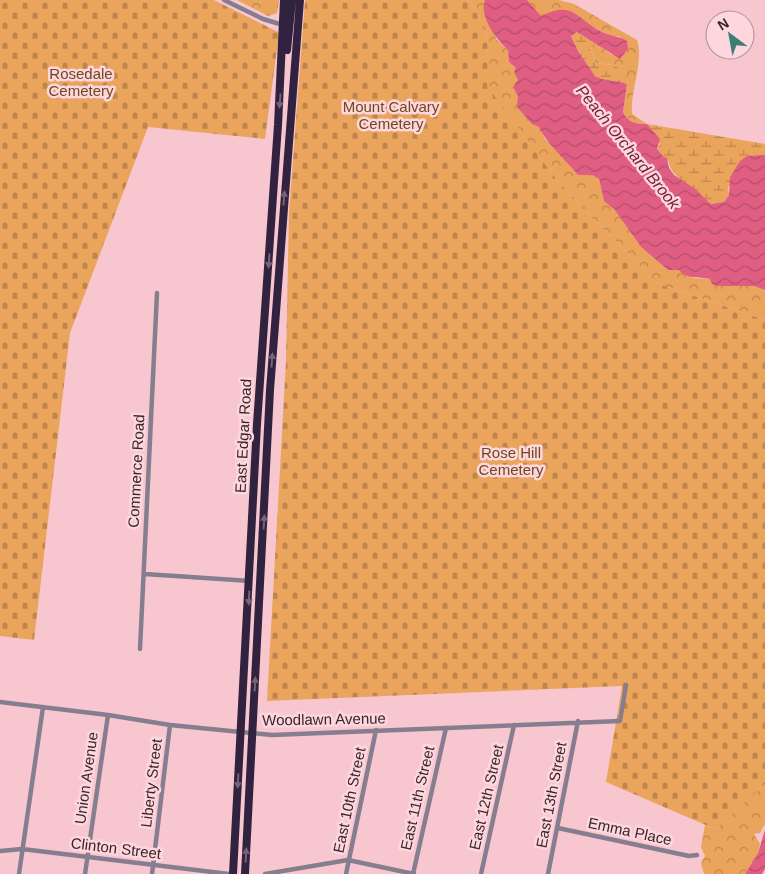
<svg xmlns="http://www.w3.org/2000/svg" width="765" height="874" viewBox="0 0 765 874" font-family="Helvetica,sans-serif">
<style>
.forest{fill:url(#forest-crowns)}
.wetland{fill:url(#wetland-marsh)}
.cemetery{fill:url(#cemetery-stones)}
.water{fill:url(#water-waves)}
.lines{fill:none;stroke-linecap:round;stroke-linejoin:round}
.street{stroke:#867e8f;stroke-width:4.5}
.highway{stroke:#312240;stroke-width:8}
.oneway{fill:#796177}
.labels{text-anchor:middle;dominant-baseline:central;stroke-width:5;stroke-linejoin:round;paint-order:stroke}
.park-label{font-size:15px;fill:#6f481e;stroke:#fed6dd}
.street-label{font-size:15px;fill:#39262a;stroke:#fed6dd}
.water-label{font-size:16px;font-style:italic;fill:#701e38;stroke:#fed6dd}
</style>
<defs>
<pattern id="forest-crowns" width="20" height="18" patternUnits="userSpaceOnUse" patternTransform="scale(1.25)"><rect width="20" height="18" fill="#eaa45c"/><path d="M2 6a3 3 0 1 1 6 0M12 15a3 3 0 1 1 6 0" fill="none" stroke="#bf854c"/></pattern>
<pattern id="wetland-marsh" width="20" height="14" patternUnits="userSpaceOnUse" patternTransform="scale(1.25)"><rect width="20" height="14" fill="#eaa45c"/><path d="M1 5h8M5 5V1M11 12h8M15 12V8" fill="none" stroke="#bf854c"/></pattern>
<pattern id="cemetery-stones" width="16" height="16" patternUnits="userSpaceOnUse" patternTransform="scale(1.25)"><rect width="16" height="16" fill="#eaa45c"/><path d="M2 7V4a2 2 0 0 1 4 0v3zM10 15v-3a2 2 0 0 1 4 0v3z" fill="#bf854c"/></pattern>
<pattern id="water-waves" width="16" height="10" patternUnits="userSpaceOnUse" patternTransform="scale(1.25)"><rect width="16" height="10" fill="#df5e82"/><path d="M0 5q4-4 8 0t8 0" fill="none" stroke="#b64d6b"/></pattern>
</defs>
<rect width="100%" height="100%" fill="#f7c6cf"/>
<path class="forest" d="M237,0h42l-2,13 -9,3z
M467,0h18l11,39 12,11 1,12 7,6 2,12 27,59 15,13 18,23h14l7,4 5,22 10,8 27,38 27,23h11l15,8 16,1 11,6 33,1 11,4v30l-109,-37 -100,-104 -70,-93 2,-48 -16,-35z
M527,0h32l15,4 63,36c7,23 -7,50 -5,74l15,10c-10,0 -19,-1 -24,-12l4,-28 3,-4 -15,-15 -19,-2 -6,-16 10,-1 12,9 9,-18 -13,-2 -20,-11 -47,-7z
M765,784v40l-5,9 -6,1 6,10 -2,9 -13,21h-41l-3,-11 4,-7 -4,-9 4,-22 10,4z"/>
<path class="wetland" d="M577,32l23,14 -10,2 6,15 19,2 16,15 -4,4c-9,-4 -25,-3 -32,-8l-17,-25 -7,-15z
M647,124l118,20v11h-6l-31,32 1,8 -5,7 -13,2c-12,-12 -42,-28 -42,-42l-12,-13 3,-5z"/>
<path class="cemetery" d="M0,0h214l64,32 1,2 -14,105 -117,-12 -78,206 -36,307 -34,-4z
M305,0h162l5,3 16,35 -1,48 69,93 100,104 109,37v464l-50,45 -109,-47 16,-96 -355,15 19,-340 3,-148z"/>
<path class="water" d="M485,0h42l14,16c33,-16 34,2 61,16 8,4 17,4 25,9l1,8 -8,10 -43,-27 -6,4 7,15 17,25c7,5 23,4 32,8l-4,28c5,11 14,12 24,12l13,15 -3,10 7,8 3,1 2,10 5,7 20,13 17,16 13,-2 5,-7 1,-18 10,-16 7,-5 18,-1v135l-11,-4h-37l-5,-2 -2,-5c-11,-3 -23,1 -31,-9h-11l-27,-23 -27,-38 -10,-8 -5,-22 -7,-4h-14c-13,-16 -32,-32 -39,-48l-7,-3 -15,-17 1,-11 -5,-9 5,-7 -4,-8 2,-4 -7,-6 -1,-12c-12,-11 -29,-33 -23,-50z
M765,830v39l-3,5h-17l13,-21z"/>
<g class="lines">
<path class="street" d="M224,0l39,19 20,6
M145,574l105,7
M140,649l17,-356
M0,702l108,13 62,10 102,10 348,-14 6,-36
M558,828l131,28 8,-1
M0,851l22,-2 207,25
M19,874l24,-167
M85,874l23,-159
M152,874l18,-149
M265,874l83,-14 66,14
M346,874l30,-144
M413,874l33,-146
M481,874l33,-149
M548,874l30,-153"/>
<path class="highway" d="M287,50l5,-50
M233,874l24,-450 21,-299 6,-125
M245,874l25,-484 30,-390"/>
</g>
<defs><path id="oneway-solid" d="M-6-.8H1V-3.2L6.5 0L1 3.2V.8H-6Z" transform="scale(1.25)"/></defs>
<g class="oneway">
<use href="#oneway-solid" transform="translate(280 101) rotate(94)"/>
<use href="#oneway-solid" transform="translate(284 198) rotate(-86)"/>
<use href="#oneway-solid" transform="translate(269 261) rotate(94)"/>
<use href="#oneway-solid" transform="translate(272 360) rotate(-86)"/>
<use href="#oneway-solid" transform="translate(264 522) rotate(-87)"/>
<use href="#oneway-solid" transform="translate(249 598) rotate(93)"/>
<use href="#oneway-solid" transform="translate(255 684) rotate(-87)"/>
<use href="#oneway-solid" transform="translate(238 781) rotate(93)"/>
<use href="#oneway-solid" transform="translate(246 855) rotate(-87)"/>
</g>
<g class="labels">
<g class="park-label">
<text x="81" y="73">Rosedale<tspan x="81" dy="17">Cemetery</tspan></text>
<text x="391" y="106">Mount Calvary<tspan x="391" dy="17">Cemetery</tspan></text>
<text x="511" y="452">Rose Hill<tspan x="511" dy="17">Cemetery</tspan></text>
</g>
<g class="street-label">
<text transform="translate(243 436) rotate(-87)">East Edgar Road</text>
<text transform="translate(136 471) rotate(-87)">Commerce Road</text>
<text transform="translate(324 719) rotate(-1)">Woodlawn Avenue</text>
<text transform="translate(86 778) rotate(-82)">Union Avenue</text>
<text transform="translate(151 783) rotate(-83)">Liberty Street</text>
<text transform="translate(551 795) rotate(-79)">East 13th Street</text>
<text transform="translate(486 797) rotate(-77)">East 12th Street</text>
<text transform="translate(417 798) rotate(-77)">East 11th Street</text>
<text transform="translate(349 800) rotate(-78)">East 10th Street</text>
<text transform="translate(630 831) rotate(12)">Emma Place</text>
<text transform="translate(116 848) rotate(7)">Clinton Street</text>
</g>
<g class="water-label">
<text transform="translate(628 147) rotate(51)">Peach Orchard Brook</text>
</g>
</g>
<g transform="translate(730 35) rotate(328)"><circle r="24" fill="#fed6dd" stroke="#af9095"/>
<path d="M0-4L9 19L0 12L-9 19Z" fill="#397f77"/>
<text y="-8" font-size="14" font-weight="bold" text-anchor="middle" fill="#39262a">N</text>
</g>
</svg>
